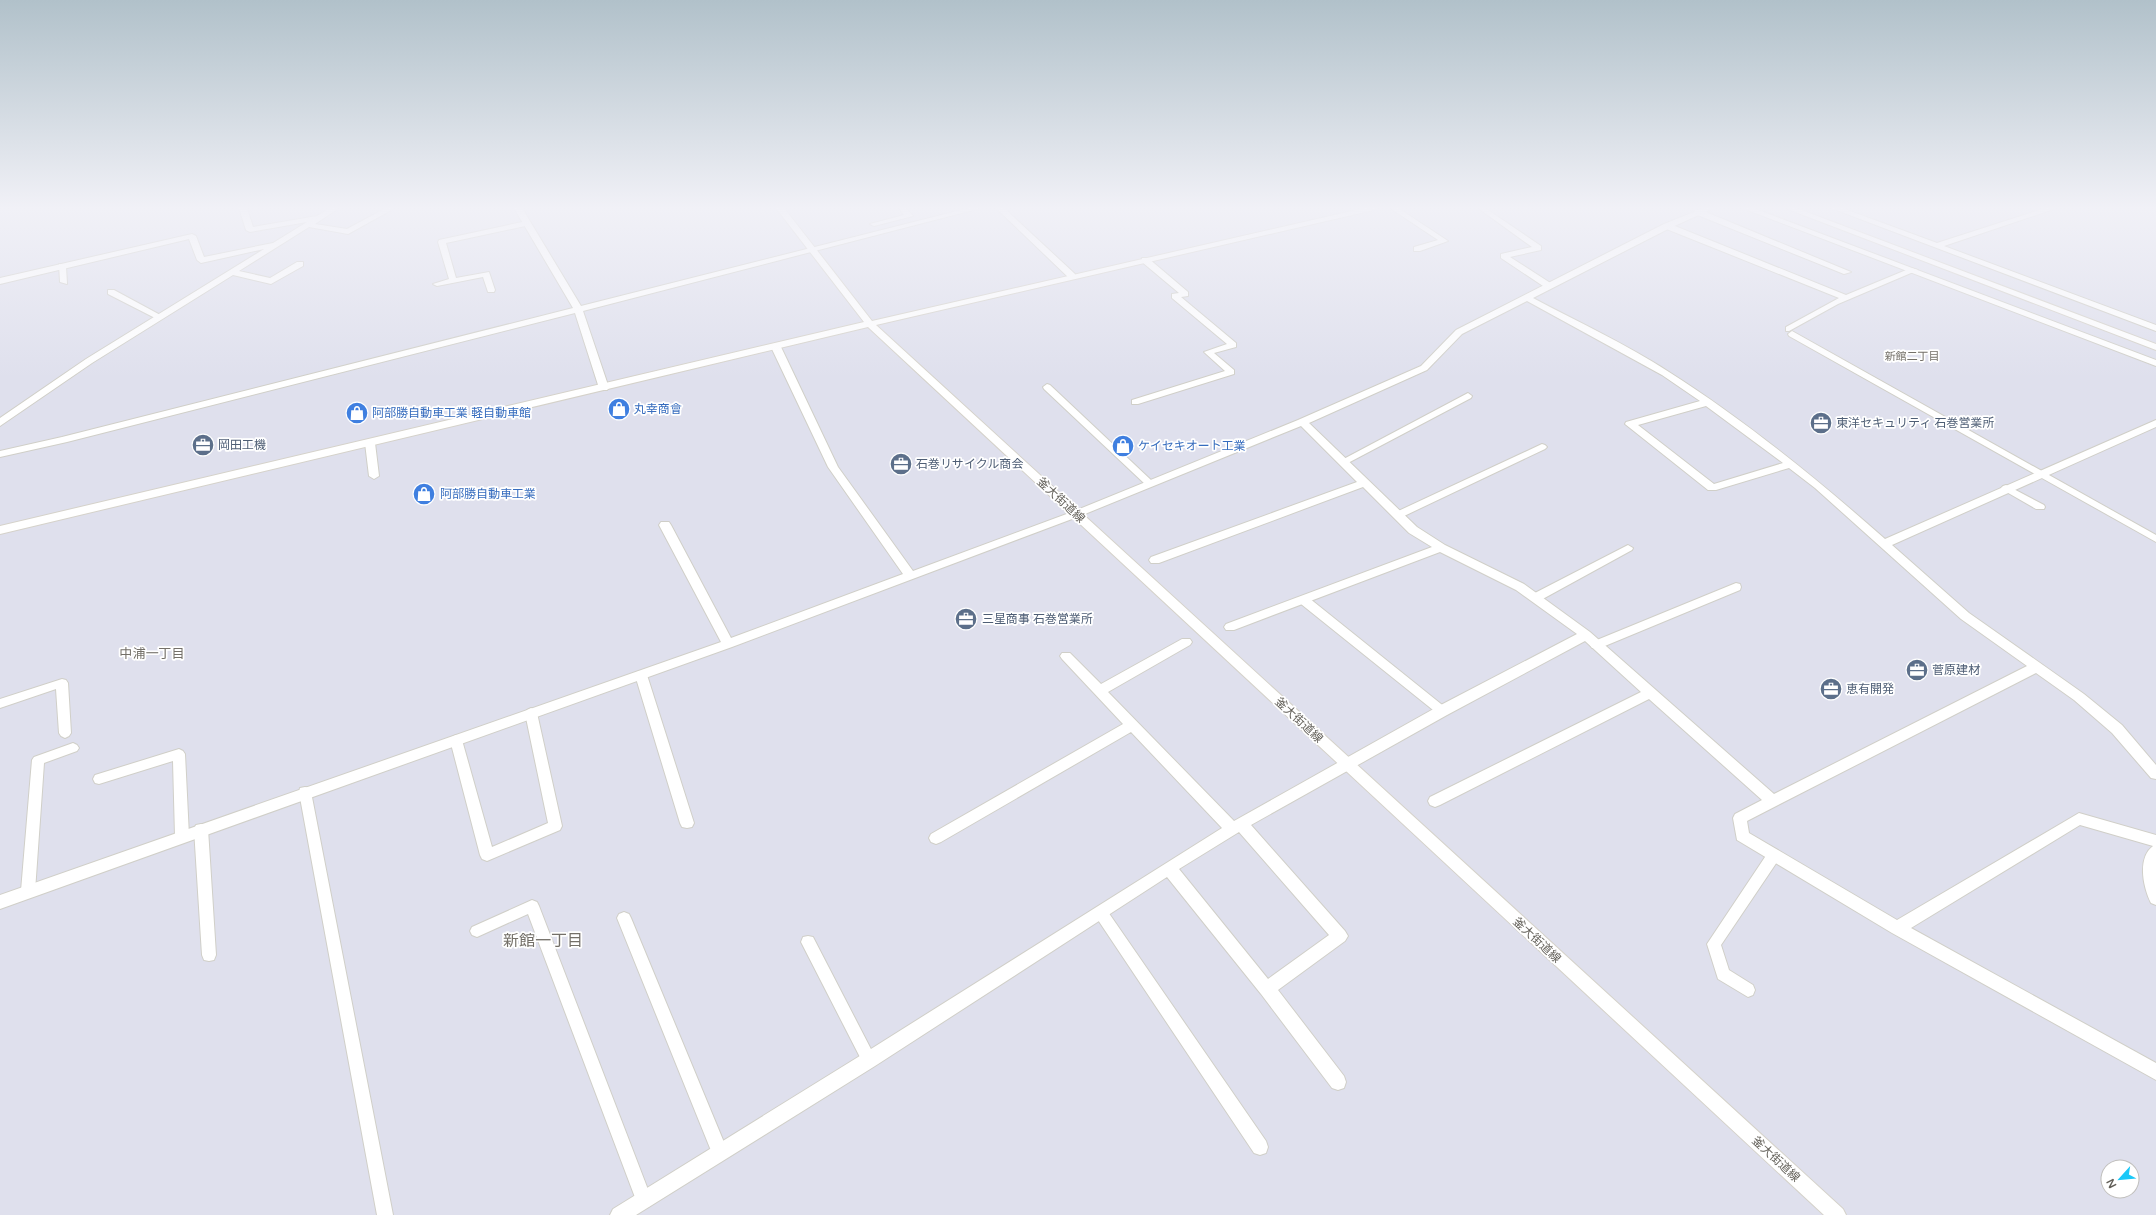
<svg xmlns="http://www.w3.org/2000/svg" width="2156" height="1215" viewBox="0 0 2156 1215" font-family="'Varela Round','Noto Sans JP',sans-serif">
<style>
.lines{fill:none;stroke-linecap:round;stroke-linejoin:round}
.lane-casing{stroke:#d0cfc8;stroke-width:2}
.street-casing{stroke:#d0cfc8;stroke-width:2}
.secondary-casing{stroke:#d5d2ca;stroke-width:2}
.lane{fill:#fff;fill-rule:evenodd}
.street{fill:#fff;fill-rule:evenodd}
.secondary{fill:#fff;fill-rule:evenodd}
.labels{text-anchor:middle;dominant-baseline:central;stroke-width:3.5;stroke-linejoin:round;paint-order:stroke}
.far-neighbourhood-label{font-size:11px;fill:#747069;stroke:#fff}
.shop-label{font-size:12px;fill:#366cbe;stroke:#fff;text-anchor:start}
.service-label{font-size:12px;fill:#4e5e75;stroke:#fff;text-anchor:start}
.street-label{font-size:12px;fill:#625f58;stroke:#fff}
.neighbourhood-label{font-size:13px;fill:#747069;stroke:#fff}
.near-neighbourhood-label{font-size:16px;fill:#747069;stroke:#fff}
</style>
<rect width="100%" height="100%" fill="#dfe0ed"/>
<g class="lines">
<g class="lane-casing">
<path id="lane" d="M899,208h7l7,8 -39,10 -4,-2 34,-9z
M1390,208h8l50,33 -28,10h-6v-4l24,-7z
M1478,208h7l56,38v4l-31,7 42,27v4h-6l-45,-30v-4l31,-7z
M1695,210h6l150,62 -7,2 -149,-60z
M527,221l4,2 -1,2 -84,18 10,35 33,-6 6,18 -1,2h-6l-5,-15 -46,9 -4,-2 16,-5 -11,-37 1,-2z
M1664,224h6l176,71 65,-27 7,2 -80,34 -49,27h-3v-4l53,-29 -175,-70z
M1142,258h6l40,34v4l-7,1 55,46v4l-22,6 20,17v4l-96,30h-6v-4l93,-29 -21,-19 23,-8 -55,-46v-4l7,-1 -37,-31z
M59,264l7,2 1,18 -7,-2z
M108,290h6l50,27 -4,2h-3l-49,-25z
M1792,331l364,204v7l-367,-206 -1,-2z
M1047,384l3,1 102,96 2,2 -2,2h-6l-102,-96 -1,-2z
M1468,393l4,3 -1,2 -125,66 -3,1 -5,-3z
M370,440l5,3 4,33 -5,3 -5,-3 -4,-33z
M1542,444l3,1 2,2 -2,2 -143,68h-8l-1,-2 1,-2z
M2006,485l38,20 1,2 -1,2h-8l-33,-19 -2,-2 2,-2z
M1628,545l5,3 -1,2 -93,51 -4,1 -5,-4 1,-3z
M1736,583l4,1 1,3 -1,3 -140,58h-8l-2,-3 2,-3z
M1305,597l4,1 137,110 2,3 -2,3h-8l-137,-110 -1,-3z
M641,671l4,1 2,3 47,148 -2,4 -5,1 -5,-1 -2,-4 -45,-148 2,-3z
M62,679l4,1 2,3 3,50 -2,3 -4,2 -4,-2 -2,-3 -3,-44 -56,19v-9z
M531,708l4,2 2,3 25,113 -2,4 -73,31 -5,-2 -2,-4 -30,-115 2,-3 4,-2 4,2 2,3 30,107 56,-24 -23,-110 2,-3z
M73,743l4,2 2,3 -2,3 -33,12 -9,128 -2,4 -5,2 -5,-2 -2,-4 11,-131 2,-3z
M179,749l4,2 2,3 4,82 -2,4 -5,2 -5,-2 -2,-4 -2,-75 -74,23 -4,-1 -2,-4 2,-4z
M305,787l5,1 1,4 82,423h-16l-78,-423 1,-4z
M201,824l5,1 2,4 8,126 -2,5 -5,1 -5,-1 -2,-5 -8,-126 2,-4z
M1774,849l5,2 2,4 -2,4 -58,86 8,25 24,15 2,5 -2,5 -5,2 -30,-18 -11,-35 62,-93z
M532,900l5,2 2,4 113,294 -2,6 -6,2 -6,-2 -2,-6 -108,-286 -51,23 -5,-2 -2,-4 2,-4z
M1101,907l5,2 160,232 2,6 -2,6 -6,2 -6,-2 -158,-236 -2,-4 2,-4z
M624,912l5,2 2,4 97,234 -2,6 -6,2 -6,-2 -97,-240 2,-4z
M808,936l5,1 61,118 3,5 -3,5 -5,2 -5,-2 -63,-123 2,-5z"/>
</g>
<g class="street-casing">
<path id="street" d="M239,208h8l6,19 64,-11 13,-8h9l-24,16 32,5 39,-21h9l-47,26 -39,-7 -70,44 31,7 27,-16h6v4l-32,18 -38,-9 -141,88 -92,63v-8l86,-59 178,-110 -63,14 -4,-3 -8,-21 -189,45v-6l192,-44 4,2 8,21 69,-14 34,-21 -57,10 -4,-2z
M514,208h8l59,98 388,-98h12l-398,103 26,77 -2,2h-6l-2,-2 -24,-75 -508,129 -67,15v-6l62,-14 511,-129z
M996,208h8l71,66v4h-6z
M1704,208h10l-44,20 -137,70c45,24 93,46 136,74 77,49 148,107 216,167l271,-119v7l-264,118 77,68 115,81 38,31 34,40v14l-5,-1 -39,-45 -38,-33 -38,-27 -289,148 2,12 148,87 182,-107 77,22v70l-5,-2c-8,-16 -14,-45 2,-57l-73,-21 -169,103 245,135v17l-264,-147 -155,-93 -4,-22 2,-4 27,-14 -113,-101 -209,106 -5,2 -5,-2 -2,-4 2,-4 211,-105 -56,-51 -138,74 -196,110 94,106 3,5 -3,5 -67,49 66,86 2,6 -2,6 -6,2 -6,-2 -71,-94 -94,-117 -292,189 -239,149h-26l3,-6 250,-155 359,-226 -91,-96 -190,110 -5,2 -5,-2 -2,-4 2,-4 192,-110 -61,-65 -2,-3 2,-3h8l31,31 81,-45h8l2,3 -2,3 -82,47 126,129 203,-114 140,-73 -61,-44 -76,-38 -206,78h-8l-2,-3 2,-3 206,-77 -23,-14 -46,-46 -204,76h-8l-2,-3 2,-3 206,-75 -56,-56 -221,90 -348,131 -732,262v-14l721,-253 -62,-117 2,-3h8l2,3 60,113 172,-64 -75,-107 -57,-120 2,-2h6l2,2 57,120 75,104 159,-59 226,-92 123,-54 35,-36 208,-106zM1527,301l135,74 38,26 -74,21 -1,2 83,66h8l73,-22 26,20 146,131 66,47 -253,128 -184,-162 -66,-48 -79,-39 -28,-18 -108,-104 118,-53 35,-36zM1706,406l77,57 -69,21 -76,-59zM1239,832l90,103 -61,44 -89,-110z
M1742,208h11l403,152v6z
M1831,208h11l95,35 109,-35h11l-113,38 212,79v6z"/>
</g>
<g class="secondary-casing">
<path id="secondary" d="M776,208h8l88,113 493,-113h13l-4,2 -498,115 967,884 3,6h-22l-956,-888 -868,207v-8l864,-204z
M1785,208h11l360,136v6z"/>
</g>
<use href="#lane" class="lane"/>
<use href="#street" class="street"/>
<use href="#secondary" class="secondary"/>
</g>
<linearGradient id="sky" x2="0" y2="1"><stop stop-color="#b1c1ca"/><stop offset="0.55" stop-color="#f1f1f7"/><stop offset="1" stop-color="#f1f1f7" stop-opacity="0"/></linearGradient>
<rect width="2156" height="378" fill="url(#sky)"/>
<defs>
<g id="shop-disc" transform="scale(1.15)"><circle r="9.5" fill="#3f7fe0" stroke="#fff"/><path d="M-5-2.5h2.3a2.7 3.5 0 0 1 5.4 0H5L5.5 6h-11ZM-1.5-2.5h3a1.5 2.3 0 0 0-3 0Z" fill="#fff"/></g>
<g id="office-disc" transform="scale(1.15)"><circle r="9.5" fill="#5c6f8a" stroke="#fff"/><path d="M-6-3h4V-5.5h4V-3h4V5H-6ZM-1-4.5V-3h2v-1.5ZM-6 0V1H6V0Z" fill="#fff"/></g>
</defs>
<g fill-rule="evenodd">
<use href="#shop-disc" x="619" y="409"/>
<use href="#shop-disc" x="357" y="413"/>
<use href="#office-disc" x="1821" y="423"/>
<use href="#office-disc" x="203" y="445"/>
<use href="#shop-disc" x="1123" y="446"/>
<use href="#office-disc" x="901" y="464"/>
<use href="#shop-disc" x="424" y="494"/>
<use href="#office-disc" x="966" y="619"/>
<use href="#office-disc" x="1917" y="670"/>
<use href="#office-disc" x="1831" y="689"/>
</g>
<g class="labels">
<g class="far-neighbourhood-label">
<text x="1912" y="356">新館二丁目</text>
</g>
<g class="shop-label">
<text x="634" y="409">丸幸商會</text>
<text x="372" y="413">阿部勝自動車工業 軽自動車館</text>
<text x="1138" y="446">ケイセキオート工業</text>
<text x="440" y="494">阿部勝自動車工業</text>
</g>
<g class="service-label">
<text x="1836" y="423">東洋セキュリティ 石巻営業所</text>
<text x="218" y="445">岡田工機</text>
<text x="916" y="464">石巻リサイクル商会</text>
<text x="982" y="619">三星商事 石巻営業所</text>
<text x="1932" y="670">菅原建材</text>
<text x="1846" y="689">恵有開発</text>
</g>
<g class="street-label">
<text transform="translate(1061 500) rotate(43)">釜大街道線</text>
<text transform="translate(1299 720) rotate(43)">釜大街道線</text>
<text transform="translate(1537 940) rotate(43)">釜大街道線</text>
<text transform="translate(1776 1159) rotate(43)">釜大街道線</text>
</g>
<g class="neighbourhood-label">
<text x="152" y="654">中浦一丁目</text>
</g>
<g class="near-neighbourhood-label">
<text x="543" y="941">新館一丁目</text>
</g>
</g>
<g transform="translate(2120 1179) rotate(243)"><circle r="19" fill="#ffffff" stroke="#c0bfbc"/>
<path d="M0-3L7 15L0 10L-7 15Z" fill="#1ac8f8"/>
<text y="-6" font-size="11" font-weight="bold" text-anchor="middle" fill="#625f58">N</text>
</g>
</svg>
